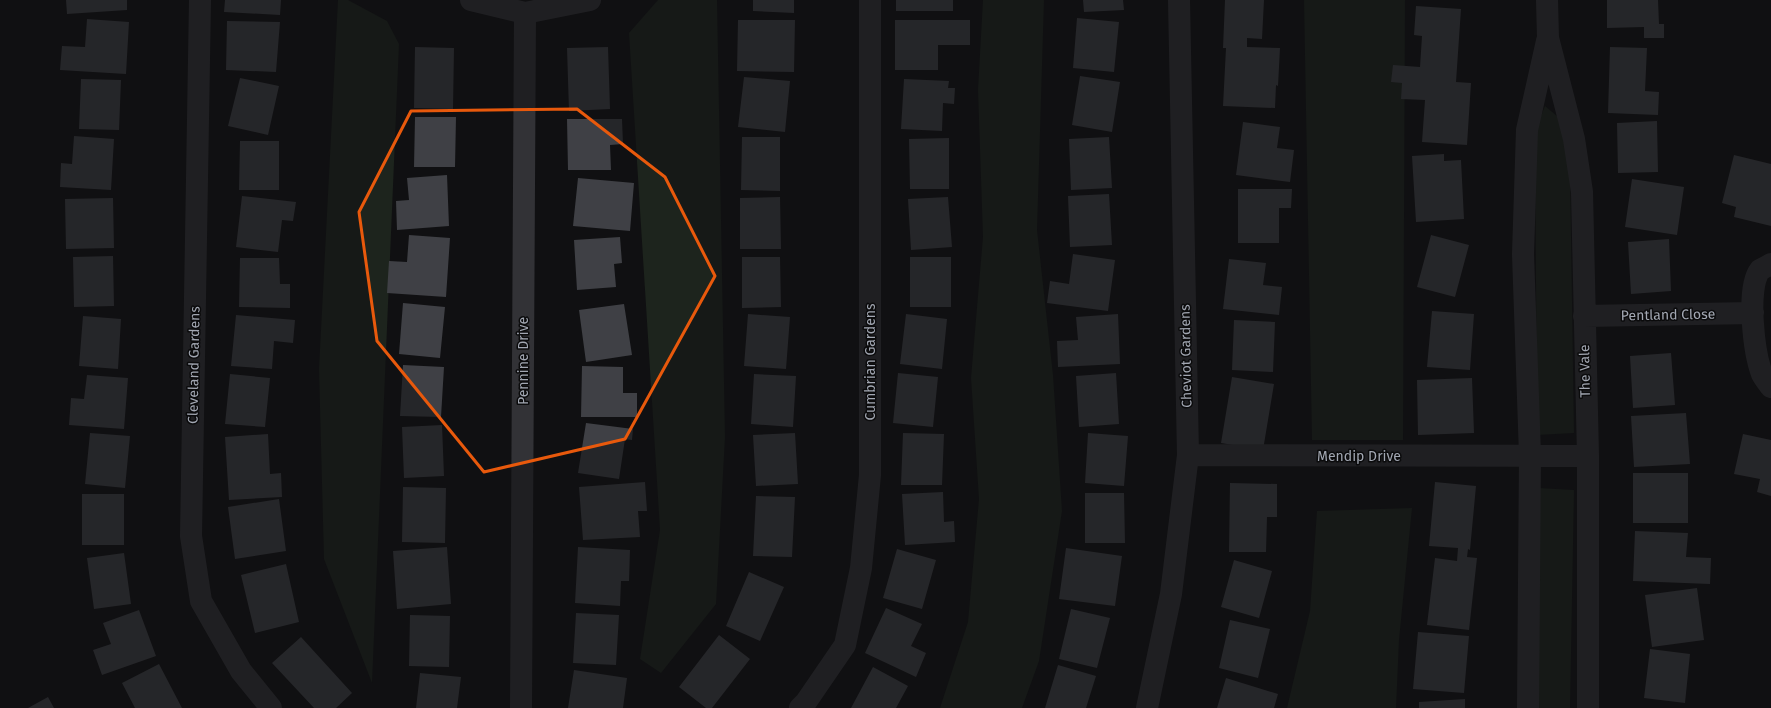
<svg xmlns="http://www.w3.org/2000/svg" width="1771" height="708" viewBox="0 0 1771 708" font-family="'Fira Sans',sans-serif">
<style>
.green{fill:#1d241d}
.building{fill:#3f4045}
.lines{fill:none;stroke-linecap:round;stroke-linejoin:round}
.minor{stroke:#323236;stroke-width:22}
.marked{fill:none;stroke:#e8590c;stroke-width:3;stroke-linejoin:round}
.labels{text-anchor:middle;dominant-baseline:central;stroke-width:3;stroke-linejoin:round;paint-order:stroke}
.street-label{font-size:14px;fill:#a2a7b2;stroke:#0b0b0c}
</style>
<rect width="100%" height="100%" fill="#101012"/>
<path class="green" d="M338,0h10l39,21 12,23 -27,639 -48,-124 -5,-190z
M658,0h59l8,437 -9,167 -55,69 -21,-14 20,-129 -31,-497z
M983,0h61l-7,230 16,145 9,136 -23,150 -17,47h-82l28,-86 11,-123 -8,-121 12,-141 -5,-147z
M1304,0h101l-2,440h-91z
M1545,106l19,16 6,48 4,263 -37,2 -2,-304z
M1538,488l36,2 -4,218h-37z
M1412,508l-13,132 -3,68h-109l23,-97 7,-100z"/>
<path class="building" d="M66,0h61v10l-60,4z
M225,0h56l-1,15 -56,-3z
M753,0h41v13l-41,-2z
M896,0h57v11h-57z
M1083,0h40l1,10 -40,2z
M1225,0h39l-2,39 -15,-1v9l33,1 -2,38 -2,-1 -1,23 -52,-2 3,-58h-3z
M1607,0h51l1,24h5v14h-20v-11l-37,1z
M1416,6l45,3 -5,73 15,1 -4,62 -45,-3 3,-42 -24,-1 1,-16 -11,-1 2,-17 27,2 2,-31 -8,-1z
M1077,18l42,4 -5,50 -41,-4z
M87,19l42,3 -3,52 -66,-4 2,-24 23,1z
M738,20h57l-1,52 -57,-1z
M895,20h75v25h-32v25h-43z
M227,21l53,1 -4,50 -50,-2z
M415,47l39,1 -1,61 -39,-1z
M608,47l2,62 -41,2 -2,-63z
M1610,47l37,1 -2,43 14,1 -1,23 -50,-2z
M1080,76l40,6 -8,50 -40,-7z
M744,77l46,4 -5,51 -47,-5z
M240,78l39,8 -11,49 -40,-9z
M81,79l40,1 -2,50 -40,-1z
M904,79l45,2 -1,7h7l-1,16 -11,-1 -1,28 -41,-2z
M415,117h41l-1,50h-41z
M567,119h55l1,25 -13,1 1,25h-43z
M1657,121l1,51 -40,1 -1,-50z
M1243,122l37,5 -3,21 17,2 -4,32 -54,-7z
M74,136l40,3 -3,51 -51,-3 1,-24 11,1z
M742,137h38v54l-39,-1z
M1109,137l3,51 -41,2 -2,-51z
M949,138v51h-39l-1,-50z
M240,141h39v49h-40z
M1444,154v7l17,-1 3,59 -48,3 -4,-66z
M1734,155l37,9v62l-37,-9 2,-10 -14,-4z
M447,175l2,51 -52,4 -1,-29 13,-1 -2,-22z
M578,178l56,5 -4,48 -57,-5z
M1632,179l52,8 -7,48 -52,-8z
M1238,189h54l-1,19h-12v35h-41z
M1109,194l3,51 -42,2 -2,-51z
M242,196l54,6 -3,19 -11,-1 -4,32 -42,-5z
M780,197l1,52h-41v-51z
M948,197l4,50 -41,3 -3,-51z
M113,198l1,50 -48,1 -1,-50z
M409,235l41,3 -4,59 -59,-4 2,-32 18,1z
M1431,235l38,10 -14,52 -38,-10z
M620,237l2,26 -8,1 2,23 -39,3 -3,-50z
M1669,239l2,52 -40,3 -3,-52z
M1073,254l42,6 -7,51 -61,-8 3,-22 19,3z
M113,256l1,50 -40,1 -1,-50z
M742,257h38l1,50 -39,1z
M910,257h41v50h-41z
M240,258h39l1,26h10v24l-51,-1z
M1229,259l37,4 -3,22 19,2 -3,28 -56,-6z
M403,303l42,4 -5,51 -41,-4z
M624,304l8,51 -46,7 -7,-52z
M1432,311l42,3 -4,56 -43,-3z
M748,314l42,3 -4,52 -42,-3z
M906,314l41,5 -5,50 -42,-5z
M1118,314l2,50 -62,3 -1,-26 21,-1 -2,-23z
M236,315l59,5 -2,23 -19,-2 -2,28 -41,-3z
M83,316l38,3 -3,50 -39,-3z
M1234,320l41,2 -2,50 -41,-2z
M1671,353l4,52 -42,3 -3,-52z
M403,365l41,2 -3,50 -41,-1z
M582,366l41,1v26h14v24h-56z
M898,373l40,4 -5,50 -40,-4z
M1116,373l3,51 -40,3 -3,-51z
M230,374l40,4 -5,49 -40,-3z
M754,374l42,2 -3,51 -42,-3z
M87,375l41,3 -4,51 -55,-4 2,-27 13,1z
M1232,377l42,7 -11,66 -42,-7z
M1472,378l2,55 -56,2 -1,-55z
M1686,413l4,51 -56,3 -3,-51z
M586,423l47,6 -1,11 -7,-1 -6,40 -41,-6z
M442,425l2,51 -40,2 -2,-51z
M90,433l40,3 -5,52 -40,-4z
M795,433l3,51 -42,2 -3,-51z
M903,433l41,1 -2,51h-41z
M1088,433l40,3 -4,50 -39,-3z
M268,434l2,40 11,-1 1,24 -53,3 -4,-63z
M1743,434l28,6v56l-14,-4 3,-13 -26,-5z
M1633,473h55v50h-55z
M645,482l2,29h-9l2,26 -57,3 -4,-53z
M1435,482l41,4 -6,64 -2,-1 -1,8 10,1 -8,72 -42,-5 8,-67 22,3 1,-13 -29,-2z
M1230,483l47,1v33h-10l-1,35h-37z
M403,487l43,1 -1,55 -43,-1z
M943,492l1,30 10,-1 1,21 -50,3 -3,-51z
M1085,493h39l1,50h-40z
M82,494h42v51h-42z
M756,496l39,1 -3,60 -39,-1z
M279,499l7,52 -51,8 -7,-52z
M1635,531l53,2 -2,24 25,1 -1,26 -77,-3z
M447,547l4,57 -54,5 -4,-58z
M578,547l52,3 -1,31h-8l-1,25 -45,-3z
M1066,548l56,8 -7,50 -56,-7z
M897,549l39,11 -14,49 -39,-11z
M124,553l7,51 -37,5 -7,-51z
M1234,560l38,11 -13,47 -38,-11z
M286,564l13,58 -44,11 -14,-58z
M749,572l35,15 -24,54 -34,-15z
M1697,588l7,52 -52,7 -7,-52z
M886,608l36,16 -11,22 15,7 -10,24 -51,-24z
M1071,609l39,9 -13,50 -38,-9z
M139,610l17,46 -54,19 -9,-25 18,-6 -8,-21z
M576,613l43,2 -3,50 -43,-2z
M410,615l40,1 -1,51 -40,-1z
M1230,620l40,9 -12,49 -39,-10z
M1418,632l51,4 -5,57 -51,-4z
M719,635l31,24 -38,49h-6l-27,-21z
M301,637l51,56 -16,15h-22l-42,-45z
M1650,649l40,5 -5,49 -41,-5z
M159,664l23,44h-47l-13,-25z
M1058,665l38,11 -10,32h-41z
M873,667l35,19 -12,22h-45z
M574,670l53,8 -4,30h-55z
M420,673l41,4 -4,31h-41z
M1226,678l52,16 -4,14h-57z
M48,697l6,11h-26z
M1465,699v9h-46v-6z"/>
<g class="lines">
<path class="minor" d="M200,0l-9,536 10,65 40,70 30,37
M471,0l54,13 65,-13
M1547,0l1,38 26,101 8,53 6,264v252
M1771,264c-3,2 -8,4 -11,6 -14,18 -6,83 2,104 2,4 6,9 9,13
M1584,316l169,-3
M1188,455l400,1
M521,708l4,-695
M800,708l6,-6 39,-57 16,-77 9,-93v-475
M1147,708l24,-114 17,-139 -9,-455
M1528,708l2,-253 -7,-201 4,-124 20,-89"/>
</g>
<path d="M0 0H1771V708H0ZM577,109l88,68 50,99 -90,163 -141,33 -107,-131 -18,-129 52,-101z" fill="#101012" fill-opacity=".55" fill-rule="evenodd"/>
<path class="marked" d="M577,109l88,68 50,99 -90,163 -141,33 -107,-131 -18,-129 52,-101z"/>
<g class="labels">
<g class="street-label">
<text transform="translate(1668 315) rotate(-1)">Pentland Close</text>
<text transform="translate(1186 356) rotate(-91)">Cheviot Gardens</text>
<text transform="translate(523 361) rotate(-90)">Pennine Drive</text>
<text transform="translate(870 362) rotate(-90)">Cumbrian Gardens</text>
<text transform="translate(194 365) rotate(-89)">Cleveland Gardens</text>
<text transform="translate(1585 371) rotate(-91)">The Vale</text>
<text x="1359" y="456">Mendip Drive</text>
</g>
</g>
</svg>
